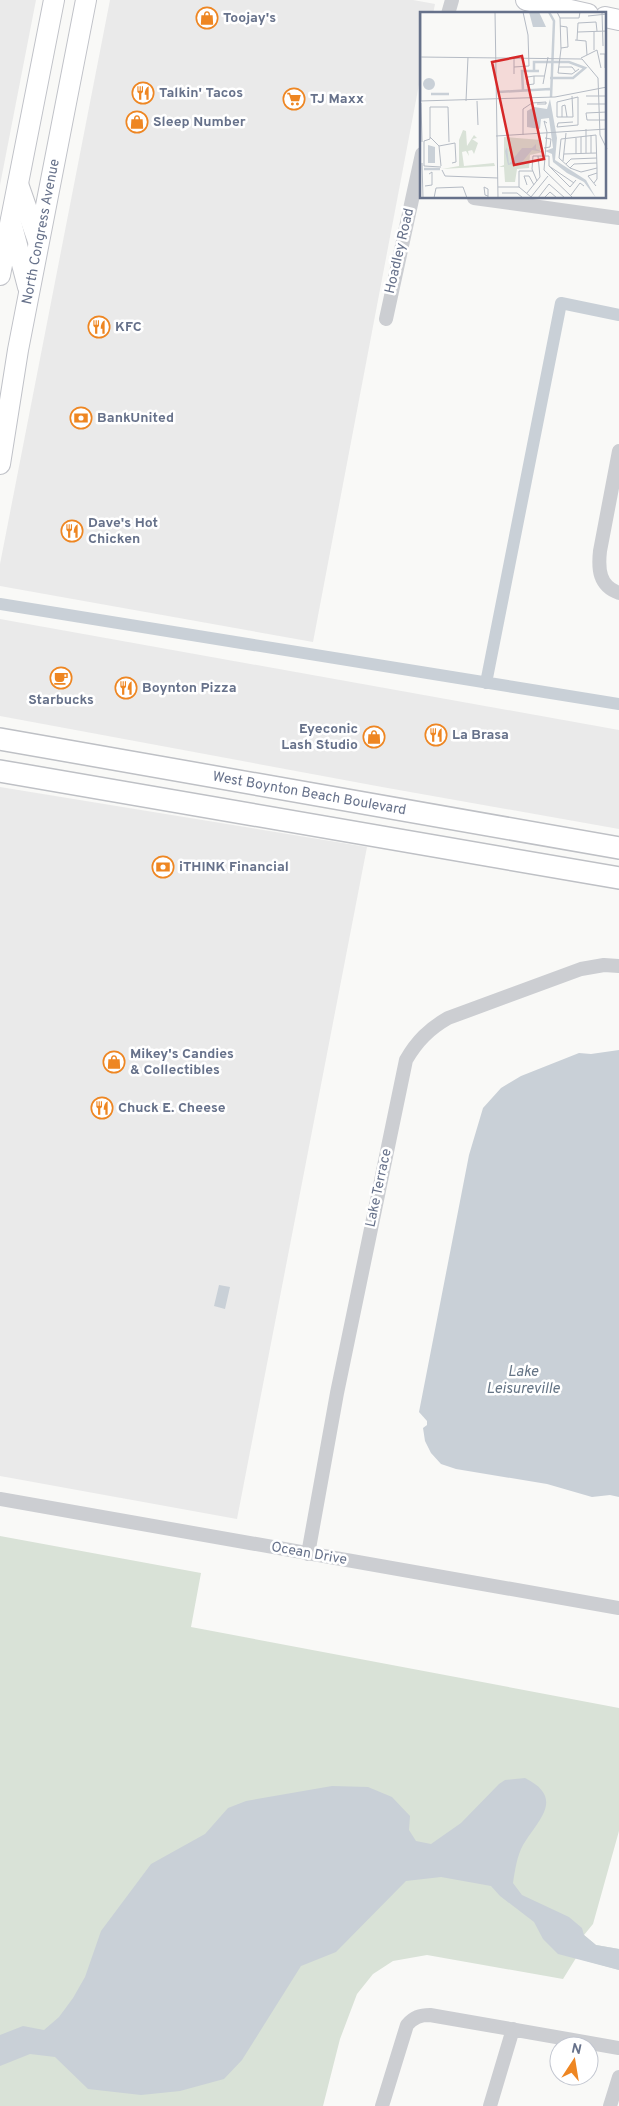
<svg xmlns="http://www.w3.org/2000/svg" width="619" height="2106" viewBox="0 0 619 2106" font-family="Overpass,sans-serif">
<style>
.built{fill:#eaeaea}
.green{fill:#d9e2d7}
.water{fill:#c9d0d7}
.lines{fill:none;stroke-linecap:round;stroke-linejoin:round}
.canal{stroke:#c9d0d7;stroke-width:12}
.secondary-casing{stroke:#c0c2c8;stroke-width:22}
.primary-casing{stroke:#bec0c5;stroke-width:24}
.street{stroke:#ccced2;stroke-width:14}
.secondary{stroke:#fff;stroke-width:20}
.primary{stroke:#fff;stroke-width:21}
.labels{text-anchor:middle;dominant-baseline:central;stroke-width:5;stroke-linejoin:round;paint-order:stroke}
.poi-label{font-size:14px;font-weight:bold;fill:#66718a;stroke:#fff;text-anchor:start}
.street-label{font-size:14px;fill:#66718a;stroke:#fff}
.water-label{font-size:15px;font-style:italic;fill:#637384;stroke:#fff}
.inset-river{fill:none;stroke:#c9d0d7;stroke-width:2.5}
.inset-road{fill:none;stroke:#b5bbc4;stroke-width:1}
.view{fill:#d62828;fill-opacity:0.15;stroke:#d62828;stroke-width:2.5}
.inset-edge{fill:none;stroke:#66718a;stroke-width:2.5}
</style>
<rect width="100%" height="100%" fill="#f9f9f7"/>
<path class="built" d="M0,0h36l-36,185z
M110,0h303l22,4 -2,10h-11l-1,60 -108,568 -313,-56v-22z
M0,619l619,111v99l-237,-42 -382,-71z
M0,787l367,60 -130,672 -237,-43z"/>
<path class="green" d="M0,1536l201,37 -10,54 428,81v123l-26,93 -9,11 12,10 23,4v21l-43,-12 -13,21 -136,-24 -34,6 -20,13 -16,20 -17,45 -17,67h-323z"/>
<path class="water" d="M619,1050v447l-9,-2 -18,2 -45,-13 -91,-15 -15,-5 -10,-11 -6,-12 -2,-13 4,-3v-4l-8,-9 50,-257 14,-47 18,-20 20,-12 58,-23 12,1z
M219,1285l11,2 -5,22 -11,-3z
M525,1778c40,20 14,41 -2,67 -6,11 -8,25 -10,38l9,12 47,22 13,11 2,7 12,10 23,4v21l-61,-16 -15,-15 -9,-17 -34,-26 -9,-10 -50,-9 -35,4 -70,71 -35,14 -59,94 -18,19 -44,12 -39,4 -53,-6 -33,-32 -25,-3 -30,12v-31l23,-9 21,4 15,-13 14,-19 12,-21 16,-46 50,-67 54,-30 23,-26 18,-7 86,-15 36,1 24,10 18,19 -1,14 7,11 15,3 30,-21 38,-39 6,-4z"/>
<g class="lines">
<path class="canal" d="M0,604l619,100
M486,683l75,-380 58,12"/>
<g class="secondary-casing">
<g id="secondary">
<path d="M526,0l62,14"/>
<path d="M605,17l14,3"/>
<path d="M18,184l20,57"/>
<path d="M12,226l16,61"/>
<path d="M0,275l54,-275"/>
<path id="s1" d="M0,464l18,-114 68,-350"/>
</g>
</g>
<g class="primary-casing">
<g id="primary">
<path id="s2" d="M0,739l619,109"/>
<path d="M0,771l619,107"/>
</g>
</g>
<path class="street" d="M448,14l4,-14
M474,198l145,20
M386,319l36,-165
M619,451l-19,100c-2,18 -1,35 19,42
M0,1499l619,109
M308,1554l29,-161 69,-333c11,-19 23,-31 42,-42l133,-49 23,-4 15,1
M382,2106l25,-81c7,-8 13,-10 23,-10l189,33
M490,2106l23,-77
M610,2106l9,-29"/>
<use href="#secondary" class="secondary"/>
<use href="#primary" class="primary"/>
</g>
<defs>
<g id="shop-ring" transform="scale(1.125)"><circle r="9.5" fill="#fff" stroke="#ee8622" stroke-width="1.5"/><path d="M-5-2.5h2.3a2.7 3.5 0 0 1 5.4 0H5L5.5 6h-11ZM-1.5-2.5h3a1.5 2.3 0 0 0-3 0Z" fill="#ee8622"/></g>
<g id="restaurant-ring" transform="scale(1.125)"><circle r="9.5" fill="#fff" stroke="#ee8622" stroke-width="1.5"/><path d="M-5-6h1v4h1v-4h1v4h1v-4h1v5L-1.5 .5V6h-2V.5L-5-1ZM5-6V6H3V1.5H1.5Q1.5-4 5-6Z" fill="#ee8622"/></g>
<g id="supermarket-ring" transform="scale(1.125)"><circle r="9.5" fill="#fff" stroke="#ee8622" stroke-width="1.5"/><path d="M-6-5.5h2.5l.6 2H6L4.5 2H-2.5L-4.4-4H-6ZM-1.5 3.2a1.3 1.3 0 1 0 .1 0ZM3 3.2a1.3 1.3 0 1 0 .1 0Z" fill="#ee8622"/></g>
<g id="bank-ring" transform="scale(1.125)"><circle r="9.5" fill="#fff" stroke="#ee8622" stroke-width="1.5"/><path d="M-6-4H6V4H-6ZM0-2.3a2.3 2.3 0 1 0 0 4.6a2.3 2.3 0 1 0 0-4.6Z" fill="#ee8622"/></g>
<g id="cafe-ring" transform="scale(1.125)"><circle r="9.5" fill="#fff" stroke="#ee8622" stroke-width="1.5"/><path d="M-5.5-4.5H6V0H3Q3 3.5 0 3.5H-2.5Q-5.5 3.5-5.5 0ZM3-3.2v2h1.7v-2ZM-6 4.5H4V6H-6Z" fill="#ee8622"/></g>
</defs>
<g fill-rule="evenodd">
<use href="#shop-ring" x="207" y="18"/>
<use href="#restaurant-ring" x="143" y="93"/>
<use href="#supermarket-ring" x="294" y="99"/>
<use href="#shop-ring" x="137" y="122"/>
<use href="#restaurant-ring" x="99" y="327"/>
<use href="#bank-ring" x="81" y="418"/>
<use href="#restaurant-ring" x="72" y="531"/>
<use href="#cafe-ring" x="61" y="678"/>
<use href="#restaurant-ring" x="126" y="688"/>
<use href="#restaurant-ring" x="436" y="735"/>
<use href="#shop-ring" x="374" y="737"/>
<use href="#bank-ring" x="163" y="867"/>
<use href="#shop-ring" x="114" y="1062"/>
<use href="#restaurant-ring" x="102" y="1108"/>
</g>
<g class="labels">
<g class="poi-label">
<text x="223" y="18">Toojay's</text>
<text x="159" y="93">Talkin' Tacos</text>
<text x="310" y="99">TJ Maxx</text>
<text x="153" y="122">Sleep Number</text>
<text x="115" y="327">KFC</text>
<text x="97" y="418">BankUnited</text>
<text x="88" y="523">Dave's Hot<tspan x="88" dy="16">Chicken</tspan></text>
<text x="142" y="688">Boynton Pizza</text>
<text x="61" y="700" text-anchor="middle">Starbucks</text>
<text x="358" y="729" text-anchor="end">Eyeconic<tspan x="358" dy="16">Lash Studio</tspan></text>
<text x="452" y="735">La Brasa</text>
<text x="179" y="867">iTHINK Financial</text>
<text x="130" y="1054">Mikey's Candies<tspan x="130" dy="16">&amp; Collectibles</tspan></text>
<text x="118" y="1108">Chuck E. Cheese</text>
</g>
<g class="street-label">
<text stroke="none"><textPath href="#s1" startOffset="236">North Congress Avenue</textPath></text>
<text transform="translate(400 251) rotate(-77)">Hoadley Road</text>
<text stroke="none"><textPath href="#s2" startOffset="314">West Boynton Beach Boulevard</textPath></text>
<text transform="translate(379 1188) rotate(-78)">Lake Terrace</text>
<text transform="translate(309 1554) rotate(10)">Ocean Drive</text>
</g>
<g class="water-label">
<text x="523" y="1372">Lake<tspan x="523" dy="17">Leisureville</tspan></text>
</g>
</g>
<g transform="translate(420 12)">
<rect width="186" height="186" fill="#f9f9f7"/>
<path d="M43,118l3,1 1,15 7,-11 3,3 -5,1 6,4 -4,11 -2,-4 -4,1 1,5 -3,-5 -4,1 2,14 30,-3 1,3 -53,3 17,-3v-26zM84,125l37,3 -1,11 3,1 -13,3 -1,13 -12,1 -2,13h-10l-1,-15h-5l5,-2z" fill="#d9e2d7"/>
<path d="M109,0h10l7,15h-13zM3 72a6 6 0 1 1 12 0a6 6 0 1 1-12 0ZM130,87l7,39 -2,22 31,20 10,18 -12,-16 -17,-9 -14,-11 -1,-8 -7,-3 8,-3 -4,-30 -8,1 -1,10 -13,-2v-16l7,-4 13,2zM116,132v5l7,3 -11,-2 -10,12 -23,5 9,-2 -3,-14 2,-4 2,17 13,-16h10zM8,133l7,2v16h-7z" fill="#c9d0d7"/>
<path class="inset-river" d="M129,0l5,9 -3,76M114,59v-9h35l16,6 -12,10h-23M103,78l-1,-19h17M78,80l52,-3M11,82h18M4,157h16"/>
<path class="inset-road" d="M1,0v89M75,0l3,186M137,0l3,6 1,31 -3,24 14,1 7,-5M182,0l1,34M168,4l19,-2M140,6h19l1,-6M140,14l7,1 1,20 -7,1M158,20l29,-1M174,20v18M155,28l11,1 1,14M157,28l1,-17 18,-1 1,9M180,42h5v14M0,45l162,2 16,19 2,57 7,14M94,45v17M161,46l16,-8 4,18M94,55l15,-1 -1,-31 -5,-23M139,55h13l4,5M114,64v8l-7,1v-8h1l6,-1h10M123,72l5,-27M152,84l1,21M166,84h21M0,89l135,-4 52,-10M46,89l2,-44M57,89l1,24M1,91l1,39M167,92h20M187,100l-21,1 1,7h20M142,105v-11l3,-1 2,12M153,105h-16v-15l21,-5v28l-21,2 1,-4 15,-1M127,111l-3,-2 3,11 -3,38 29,28M166,117v24M103,123v-26l9,-6 14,-1v2h-9M171,123v18M76,124l111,-7M10,125l9,9 2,20M161,125v17M156,126v16M19,134l16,-3 1,19 -4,1M124,136l6,-1 1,-8 -6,-1M144,142l32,-1M143,149l3,-28M2,151l1,35M146,152l5,-5 26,-1M129,154l21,21 6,-7M129,154l25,17M21,155l-17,-1v-25l6,-2v-32h18l1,35M150,156l4,-4 23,-1M22,158l3,6 53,2M117,169l-5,-12 1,-13h16v10M174,171l3,-4v-11l-1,-32v-1l-35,4 -2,19 11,10 11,4 16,-4M107,173l-3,-9h5l5,9M5,174l7,-1v-13l-3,2M176,174l-8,-10 9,-3M78,175h21l12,10M99,175v-16h14M82,181h15l6,5M107,181l13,-16 -2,-21M151,183l9,-12 4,3M68,184l-3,-1 -1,-8 4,2v9M111,185l17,-21M14,186l2,-10 27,-1 4,11M118,186l11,-14 16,14M124,186l6,-6 7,6"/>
<path class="view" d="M102,44l22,103 -30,6 -22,-103z"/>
<rect width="186" height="186" class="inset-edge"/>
</g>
<g transform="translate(574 2061) rotate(12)"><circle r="24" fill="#ffffff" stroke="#c2c6d0"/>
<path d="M0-4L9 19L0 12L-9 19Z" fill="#ee8622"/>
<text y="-8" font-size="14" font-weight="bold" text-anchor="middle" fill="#66718a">N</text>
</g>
</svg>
